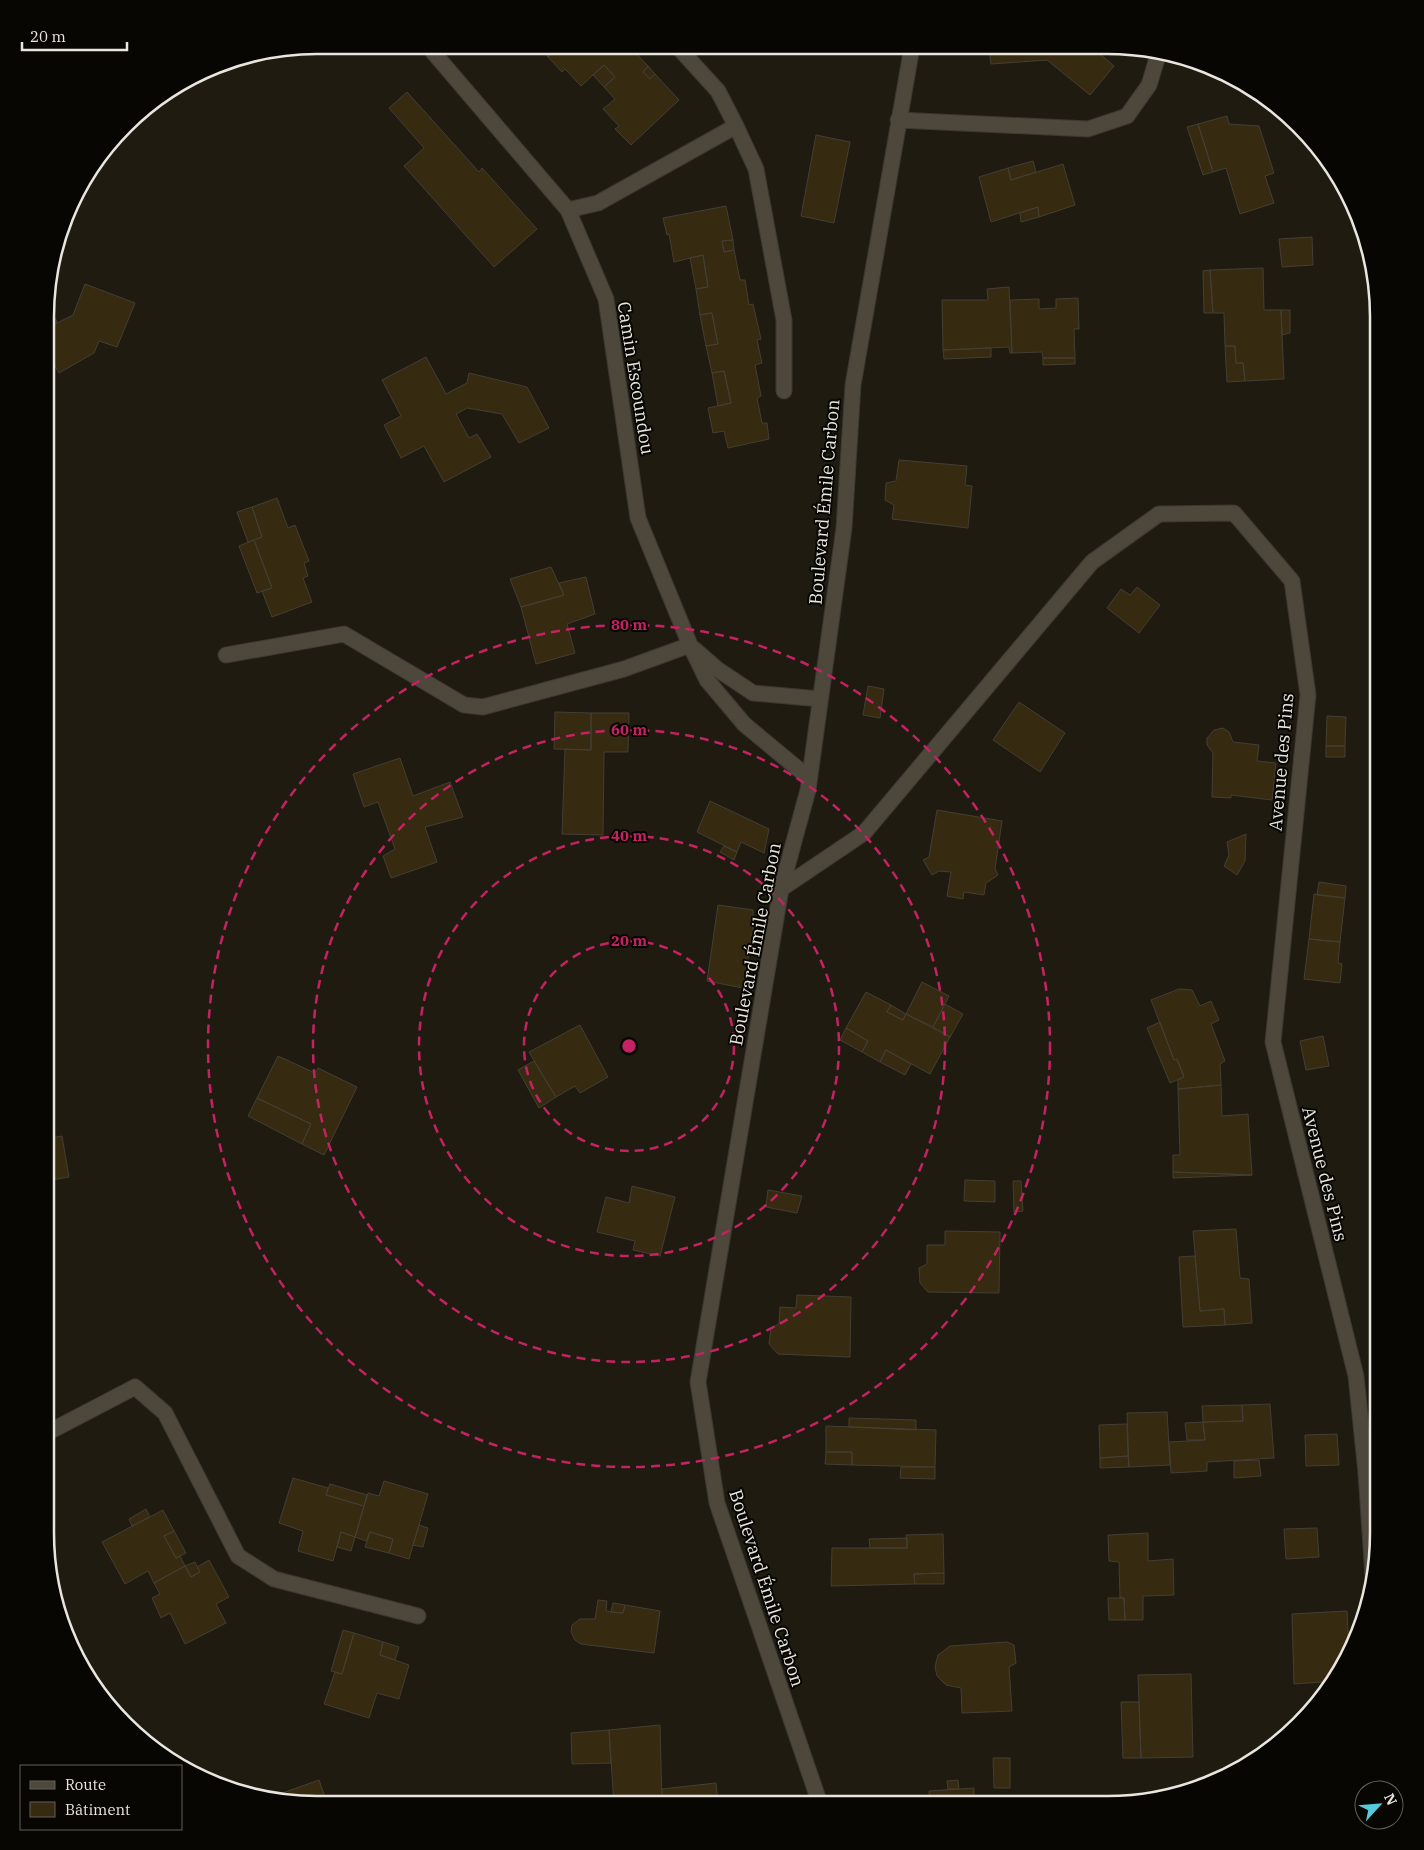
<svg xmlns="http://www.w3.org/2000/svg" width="1424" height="1850" viewBox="0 0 1424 1850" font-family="'IBM Plex Serif',serif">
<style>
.building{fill:#362a11;stroke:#443e33}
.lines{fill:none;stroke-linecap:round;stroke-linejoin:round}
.lane-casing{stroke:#3b3732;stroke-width:17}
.street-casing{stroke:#3b3732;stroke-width:17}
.secondary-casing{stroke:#3b3732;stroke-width:17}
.lane{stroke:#4d473c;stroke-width:15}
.street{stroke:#4d473c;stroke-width:15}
.secondary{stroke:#4d473c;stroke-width:15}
.ring{fill:none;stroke:#c42262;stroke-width:2.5;stroke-dasharray:9 6}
.labels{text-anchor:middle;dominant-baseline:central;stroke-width:4;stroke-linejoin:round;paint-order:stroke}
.street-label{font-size:18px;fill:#e9e6df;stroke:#080603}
.rim{fill:none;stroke:#e9e6df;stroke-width:2.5}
.centre{fill:#c42262;stroke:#080603;stroke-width:2.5}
.ring-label{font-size:15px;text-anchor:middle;font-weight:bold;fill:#c42262;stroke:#080603;stroke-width:4;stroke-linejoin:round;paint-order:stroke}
</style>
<rect width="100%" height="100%" fill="#201b11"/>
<path class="building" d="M539,46h17l2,2 -10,9z
M556,46h62l3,3 8,-3 19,20 -5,6 7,7 5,-5 24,26 -48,45 -16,-16 4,-3 -16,-17 12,-10 -11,-12 11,-10 -11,-12 -23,21 -16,-17 -3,3 -14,-15 10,-9z
M1006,47h86l22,19 -24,29 -43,-35 -56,4 -2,-15z
M604,65l11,12 -11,10 -11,-12z
M648,66l7,8 -5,5 -7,-7z
M407,92l72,80 3,-4 55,61 -43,38 -90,-101 20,-18 -35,-40z
M1227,116l2,8 30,2 15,47 -9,3 9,27 -34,11 -14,-46 -13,4 -15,-48z
M1198,124l15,48 -10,3 -16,-48z
M816,135l34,7 -16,81 -33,-7z
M1033,161l3,11 -25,8 -3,-12z
M1063,164l12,41 -36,12 -1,-10 -47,15 -12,-45 29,-9 3,12z
M726,206l7,34 -11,1 2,11 10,-2 6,30h5l4,25 4,-1 8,35 -4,1 5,23 -7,2 6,31 -4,2 5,25h5l2,16 -41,9 -4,-17 -11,2 -5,-25 23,-5 -7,-32 -12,2 -6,-27 12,-2 -6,-31 -12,2 -4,-26 12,-2 -5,-32 -29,7 -5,-28 -2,1 -4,-17z
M1038,207l1,10 -18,5 -1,-9z
M1312,237l1,28 -31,2 -3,-28z
M733,240l1,10 -10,2 -2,-11z
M703,255l5,32 -12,2 -6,-31z
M1263,268l1,42h17l3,69 -39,2 -2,-18h-7l-1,-17h-10l-1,-33h-11l-3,-43z
M1210,270l3,43h-9l-1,-42z
M85,284l50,19 -18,44 -18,-6 -5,12 -35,20 -5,-9 -7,4v-40l26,-13z
M1009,287l3,66h-2l-1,-6 -66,3 -1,-50h46l-1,-11z
M1078,298l1,31h-5l1,29h-32l-1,-6 -30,1 -2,-53 29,-1v10l17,-1v-9z
M1281,310h9v23l-8,2z
M712,313l6,31 -12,2 -6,-31z
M55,318l2,4 -10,6v-5z
M1225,346h10l1,17h7l2,18 -18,1z
M991,348v9l-47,2 -1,-9z
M426,357l20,37 21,-11 2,-10 58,14 22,41 -30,15 -17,-29 -35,-6 -11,6 13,24 8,-4 14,23 -47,25 -20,-36 -23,12 -17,-33 17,-9 -19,-36z
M1043,358h32v6l-32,1z
M724,371l7,32 -13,3 -6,-33z
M899,460l68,6 -2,19 7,1 -4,42 -76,-9 2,-14 -9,-5 1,-17 10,-2z
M277,498l11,30 7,-3 14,36 -5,2 4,13 -5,2 9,24 -40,15 -10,-26 10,-3 -18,-48 8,-3 -10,-30z
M252,507l10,30 -14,5 -11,-30z
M254,540l18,48 -15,5 -18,-47z
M551,567l13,28 -43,12 -11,-28z
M586,577l9,37 -28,10 8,29 -39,11 -15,-57 43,-12 -5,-12z
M1137,587l23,18 -21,28 -32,-25 14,-19 9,6z
M868,686l16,3 -4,29 -17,-3z
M1019,702l46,31 -25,39 -47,-32z
M555,712l36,1v37l-37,-1z
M591,713h38l-1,39h-24l-1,83 -41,-1 3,-85 26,1z
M1327,716l19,1 -1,29h-19z
M1223,728l6,4 4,10 26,3 -2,16 19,2 -4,37 -41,-5v3l-19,-1 1,-44 -6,-8v-7l7,-8z
M1326,746h19v11h-19z
M400,758l13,38 37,-14 13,35 -38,10 12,35 -46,16 -8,-22 12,-7 -17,-47 -14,5 -11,-33z
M710,801l59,28 -5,24 -23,-11 -4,10 -40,-20z
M937,810l65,11 -7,48 3,6 -12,8 -2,12 -20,-3 -1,7 -16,-3 4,-24 -12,-1 -7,4 -9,-15 6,-3z
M1246,834l-1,27 -8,14 -13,-9 5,-11 -2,-13z
M724,846l13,6 -3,8 -14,-8z
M1319,882l27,4 -1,12 -28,-3z
M1314,894l31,4 -5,44 -31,-3z
M718,905l35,5v19l-10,59 -36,-7z
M1309,939l31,3 -2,21 4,1 -2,19 -36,-4z
M922,982l27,14 -16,31 -27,-13z
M1179,989l13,1 8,16 11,-5 8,19 -8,4 14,37 -5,3 1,21 -43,4v-9l6,-3 -7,-18 -3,1 -23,-60z
M866,992l25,13 -4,7 16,8 3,-6 44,23 -20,37 -44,-24 -6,12 -18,-10 6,-11 -22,-13z
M945,1004l18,10 -13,23 -17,-10z
M891,1005l15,9 -3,6 -16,-8z
M1160,1022l14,38 3,-1 7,18 -14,6 -23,-55z
M580,1025l28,52 -28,16 -5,-7 -19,11 -27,-45z
M846,1028l22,13 -6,11 -22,-12z
M1323,1036l6,30 -23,4 -6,-29z
M886,1050l25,14 -6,11 -25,-13z
M278,1056l37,17 3,-5 39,19 -33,68 -22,-11 9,-20 -54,-26z
M534,1061l22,36 -17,11 -21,-38z
M1221,1085l1,31 26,-2 4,61 -79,-3v-17h7l-2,-66z
M257,1098l54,26 -9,20 -54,-28z
M62,1136l7,41 -23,4v-42z
M1173,1172l79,3 -79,3z
M965,1180l30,1v21l-31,-1z
M1013,1181h8l2,30 -9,1z
M632,1186l43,11 -15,59 -27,-6 2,-9 -38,-9 9,-35 23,6z
M768,1190l34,6 -5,17 -31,-6z
M1236,1229l4,49 9,1 3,44 -27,2 -1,-16 -24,2 -7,-80z
M945,1231l55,1 -1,61 -71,-1 -8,-9 -1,-15 8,-4v-19h18z
M1195,1256l5,55 24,-2 1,16 -42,2 -4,-70z
M797,1295l54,2 -1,60 -72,-3 -9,-10 2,-16 8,-4 1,-17 16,1z
M1270,1404l4,54 -67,4v9l-36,2 -2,-31 36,-2 -2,-18 40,-1 -1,-16z
M1242,1405l1,16 -40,1 -1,-16z
M1167,1412l3,53 -41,2 -2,-54z
M849,1418l67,2v10l-67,-3z
M1203,1422l2,18h-18l-2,-17z
M1127,1424l1,32 -28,2 -1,-33z
M826,1426l110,4 -1,37 -83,-2v-13h-26z
M1337,1434l2,31 -33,1 -1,-31z
M826,1452h26v13l-27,-1z
M1128,1456l1,11 -29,1v-10z
M1259,1460l2,16 -27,2v-17z
M901,1467h34v12l-35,-1z
M293,1478l35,10 -2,7 38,11 -9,31 -14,-5 -8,29 -35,-10 5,-20 -24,-8z
M384,1481l44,13 -19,65 -20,-6 4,-14 -23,-7 -4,9 -11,-4 13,-44 11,3z
M330,1484l37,11 -3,11 -38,-11z
M146,1509l4,8 -18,9 -3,-7z
M163,1510l11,21 -10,5 12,22 4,-2 5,10 -31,17 -6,-12 -23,13 -23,-42z
M419,1525l9,3 -5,19 -10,-2z
M1317,1528l2,29 -33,2 -2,-30z
M174,1531l12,22 -10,5 -12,-22z
M341,1532l14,5 -4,14 -14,-4z
M370,1532l23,7 -4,14 -24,-6z
M1148,1533v28l25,-2 1,36 -31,1v24h-18l-1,-22h-4l-1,-36 -10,-1 -1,-26z
M943,1534l1,39 -30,1 1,10 -84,2 1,-38h75l-1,-13z
M907,1538v10h-37l-1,-9z
M209,1560l20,37 -13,7 10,19 -41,21 -15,-31 -9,5 -9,-20 8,-4 -6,-11 31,-17 6,11 9,-5 -3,-5z
M195,1562l5,10 -9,5 -6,-11z
M944,1573v11h-29l-1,-10z
M1108,1598h16l1,22h-16z
M598,1600l9,1 -1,10 5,1 12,1 2,-8 35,6 -6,42 -73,-9 -6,-4 -4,-8 1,-7 8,-6h15z
M613,1603l12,2 -2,8 -12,-1z
M1347,1611l2,42 -14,28 -41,3 -2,-70z
M343,1630l11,3 -12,41 -11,-3z
M354,1633l29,9 -3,13 29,10 -10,34 -22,-6 -8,25 -45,-14 11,-32 7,2z
M383,1642l16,5 -4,13 -15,-5z
M1007,1642l7,3 2,18 -7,4 3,44 -50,2 -1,-25 -15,-3 -9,-9 -2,-9 3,-12 12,-9z
M1191,1674l2,83 -52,1 -3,-83z
M1121,1702h18l2,56h-18z
M660,1725l2,79h-48l-5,-74z
M609,1730l2,33 -39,1 -1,-31z
M993,1758h17v30h-16z
M319,1780l8,23 -51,-2 -2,-5z
M958,1780l1,9h-11l-1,-8z
M716,1783l2,21h-56v-15z
M974,1788v12l9,-1v6h-53l-1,-14z"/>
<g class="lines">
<g class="lane-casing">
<path id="lane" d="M45,1434l90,-47 30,26 73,143 36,23 144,37"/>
</g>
<g class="street-casing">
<path id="street" d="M427,45l141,165 38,89 32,219 52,127 17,35 37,44 65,54
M677,46l41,45 18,35
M898,120l190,9 39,-13 22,-31 10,-33
M568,210l30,-7 138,-77 20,43 28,151v71
M694,649l23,20 36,24 67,6
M226,655l118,-21 120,71 19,2 141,-38 66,-24
M781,889l83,-56 228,-271 67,-48 75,-1 58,68 16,114 -35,347 83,334 10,97 7,104"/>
</g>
<g class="secondary-casing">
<path id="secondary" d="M820,1804l-103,-301 -19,-121 83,-493 27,-99 36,-262 9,-143 59,-338"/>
</g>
<use href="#lane" class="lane"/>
<use href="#street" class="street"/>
<use href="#secondary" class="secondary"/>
</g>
<g class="ring">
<circle cx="629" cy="1046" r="105"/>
<circle cx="629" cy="1046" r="210"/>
<circle cx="629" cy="1046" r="316"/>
<circle cx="629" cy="1046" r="421"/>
</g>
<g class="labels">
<g class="street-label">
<text transform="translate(636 378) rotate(81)">Camin Escoundou</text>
<text transform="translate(824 502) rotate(-85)">Boulevard Émile Carbon</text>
<text transform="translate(1281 762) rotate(-85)">Avenue des Pins</text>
<text transform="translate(755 944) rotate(-79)">Boulevard Émile Carbon</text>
<text transform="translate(1325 1174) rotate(76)">Avenue des Pins</text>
<text transform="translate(767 1588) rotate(72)">Boulevard Émile Carbon</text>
</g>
</g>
<path d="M0 0H1424V1850H0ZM317 54H1107A263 263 0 0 1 1370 317V1533A263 263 0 0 1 1107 1796H317A263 263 0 0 1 54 1533V317A263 263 0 0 1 317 54Z" fill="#080603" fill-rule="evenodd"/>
<path class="rim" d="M317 54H1107A263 263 0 0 1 1370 317V1533A263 263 0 0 1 1107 1796H317A263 263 0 0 1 54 1533V317A263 263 0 0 1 317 54Z"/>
<circle cx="629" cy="1046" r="8" class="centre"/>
<g class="ring-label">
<text x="629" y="630">80 m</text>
<text x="629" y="735">60 m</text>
<text x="629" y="841">40 m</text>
<text x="629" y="946">20 m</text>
</g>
<rect x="20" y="1765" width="162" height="65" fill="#080603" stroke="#62605b"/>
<rect x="30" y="1781" width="25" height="8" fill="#4d473c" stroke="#62605b"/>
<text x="65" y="1790" font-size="15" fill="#e9e6df">Route</text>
<rect x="30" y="1802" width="25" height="15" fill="#362a11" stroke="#62605b"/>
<text x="65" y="1815" font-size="15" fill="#e9e6df">Bâtiment</text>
<g transform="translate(1379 1805) rotate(64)"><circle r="24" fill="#080603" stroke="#62605b"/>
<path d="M0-4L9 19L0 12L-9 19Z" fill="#54cadd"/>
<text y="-8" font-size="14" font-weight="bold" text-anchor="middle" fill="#e9e6df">N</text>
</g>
<path d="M22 42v8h105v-8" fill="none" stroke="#e9e6df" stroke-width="2.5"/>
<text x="30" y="42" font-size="15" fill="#e9e6df" stroke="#080603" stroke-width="4" paint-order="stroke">20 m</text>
</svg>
